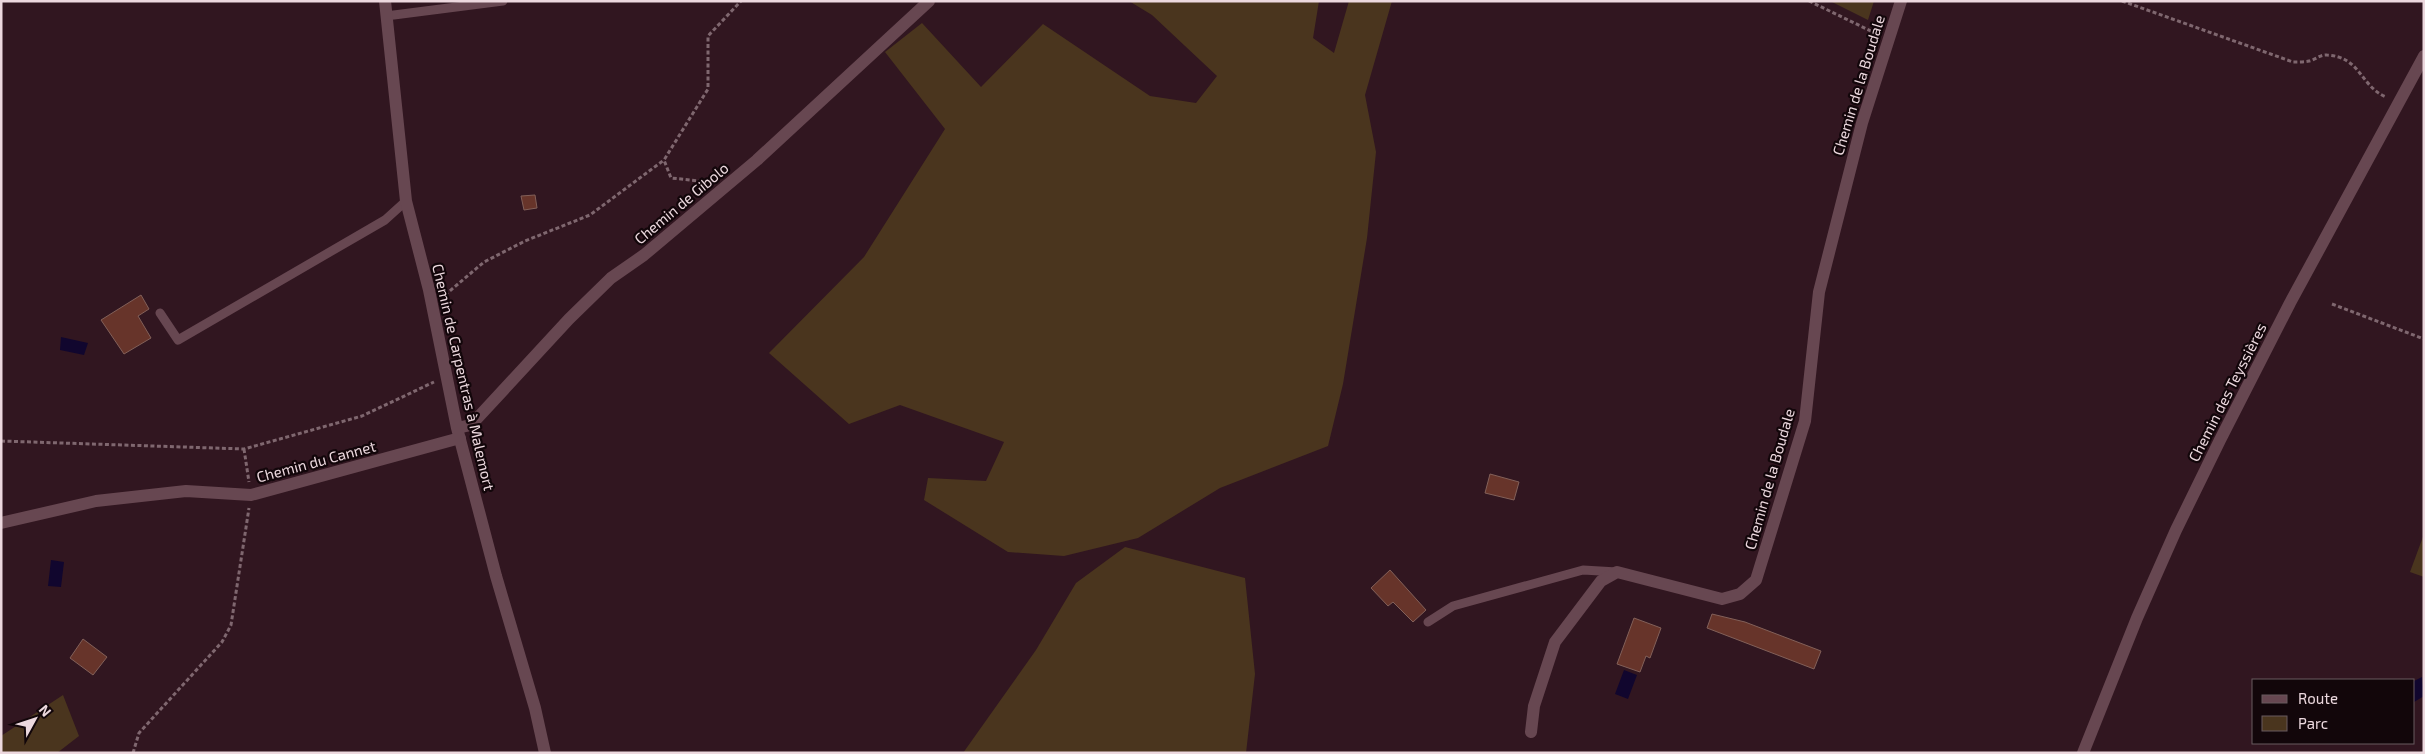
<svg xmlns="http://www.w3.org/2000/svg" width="2425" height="754" viewBox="0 0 2425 754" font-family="'Exo 2',sans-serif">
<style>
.green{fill:#4a351e}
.water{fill:#11062e}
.building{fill:#67342a;stroke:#826059}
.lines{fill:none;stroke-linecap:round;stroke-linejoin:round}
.path{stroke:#7f676f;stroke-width:3;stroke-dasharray:4 2.5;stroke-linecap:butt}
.lane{stroke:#674751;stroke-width:9}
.street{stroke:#674751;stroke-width:12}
.labels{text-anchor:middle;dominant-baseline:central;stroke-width:4.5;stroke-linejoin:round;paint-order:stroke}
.street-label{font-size:15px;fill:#ecd8de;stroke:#12060a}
</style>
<rect width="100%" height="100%" fill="#311620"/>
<path class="green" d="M1129,1h190l-6,37 21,15 15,-52h43l-27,94 11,57 -9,86 -24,146 -15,62 -108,42 -82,50 -74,18 -56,-4 -84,-52 4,-22 58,3 18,-39 -104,-37 -51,19 -80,-71 95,-96 81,-128 -60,-77 37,-29 59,64 62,-63 107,72 46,7 21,-27 -65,-61z
M1830,1h44l-6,19z
M2424,534v43l-14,-5z
M1125,547l120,31 10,96 -9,79h-283l73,-103 40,-67z
M63,695l16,41 -22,17h-56v-17z"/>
<path class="water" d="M61,337l27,6 -4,12 -24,-5z
M51,560l13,2 -3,25 -13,-1z
M1624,670l13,5 -9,24 -13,-5z
M2422,677l2,19 -10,6v-21z"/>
<path class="building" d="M535,195l2,13 -13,2 -3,-14z
M141,295l8,14 -11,7 13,22 -27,16 -23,-34z
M1490,474l29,8 -5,18 -29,-7z
M1390,570l36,40 -13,12 -20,-20 -5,4 -17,-18z
M1712,614l33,8 76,29 -7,18 -107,-41z
M1634,618l27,10 -11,30 -4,-2 -6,16 -23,-8z
M83,639l24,18 -14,18 -23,-17z"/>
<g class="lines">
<path class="path" d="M1809,1l68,33
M2122,1l171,61c5,0 11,0 16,-1 6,-1 12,-7 18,-6 34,2 33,31 59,42
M709,182l-38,-4 -7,-18 44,-71v-53l33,-35
M445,295l39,-33 41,-21 65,-26 74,-55
M2332,304l92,35
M1,441l243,8 118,-33 72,-34
M244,449l5,33
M133,753l6,-20 83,-91 9,-17 18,-117"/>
<path class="lane" d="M386,16l117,-15
M160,313l18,27 207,-120 21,-19
M1428,622l25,-16 130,-36 34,2"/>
<path class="street" d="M385,1l21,200 23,89 28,138 39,148 39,132 10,45
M457,428l14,-3 98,-106 42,-41 33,-23 113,-95 172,-159
M1,523l95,-22 90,-10 65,4 209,-57
M1531,732l3,-26 21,-64 46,-61 16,-9 105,27 18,-5 16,-14 49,-159 14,-129 43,-169 39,-122
M2083,753l54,-135 39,-88 44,-90 70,-137 134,-247"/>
</g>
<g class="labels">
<g class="street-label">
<text transform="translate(1858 85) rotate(-73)">Chemin de la Boudale</text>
<text transform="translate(681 203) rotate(-40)">Chemin de Gibolo</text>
<text transform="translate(464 377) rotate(77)">Chemin de Carpentras à Malemort</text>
<text transform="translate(2227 392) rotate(-63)">Chemin des Teyssières</text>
<text transform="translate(316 461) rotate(-15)">Chemin du Cannet</text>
<text transform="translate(1769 479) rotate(-74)">Chemin de la Boudale</text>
</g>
</g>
<rect width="2425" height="754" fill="none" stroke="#ecd8de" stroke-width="5"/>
<rect x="2252" y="679" width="162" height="65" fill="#12060a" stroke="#695a5f"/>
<rect x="2262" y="695" width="25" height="8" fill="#674751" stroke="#695a5f"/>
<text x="2298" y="704" font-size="15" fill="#ecd8de">Route</text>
<rect x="2262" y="716" width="25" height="15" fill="#4a351e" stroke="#695a5f"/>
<text x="2298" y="729" font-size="15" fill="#ecd8de">Parc</text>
<g transform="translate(35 719) rotate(50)" stroke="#12060a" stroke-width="4" paint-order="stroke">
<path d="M0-4L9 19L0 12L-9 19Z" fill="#ecd8de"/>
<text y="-8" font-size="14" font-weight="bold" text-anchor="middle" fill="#ecd8de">N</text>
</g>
</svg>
